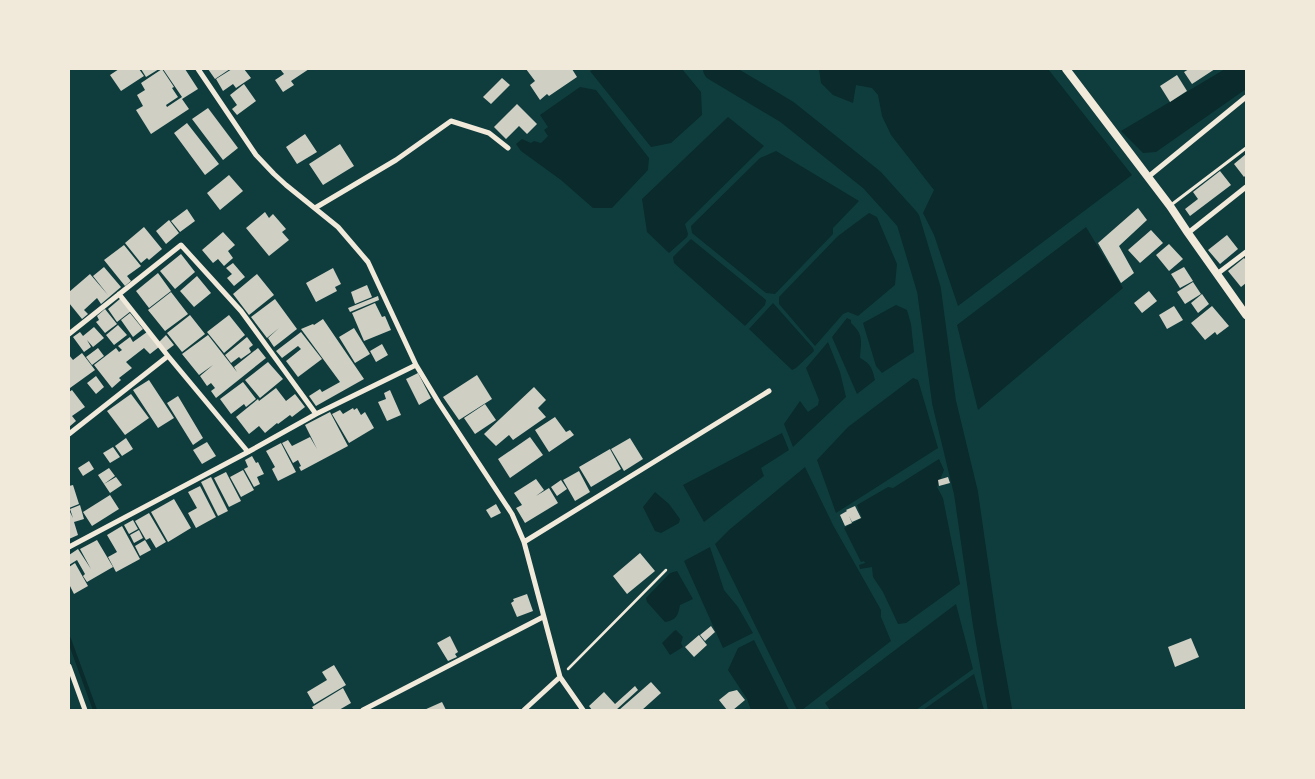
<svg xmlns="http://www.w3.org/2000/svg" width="1315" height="779" viewBox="0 0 1315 779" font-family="Lato,sans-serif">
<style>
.water{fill:#0a2a2b}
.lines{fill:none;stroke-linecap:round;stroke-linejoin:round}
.stream{stroke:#0a2a2b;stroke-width:4}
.river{stroke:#0a2a2b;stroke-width:24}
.building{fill:#cfcfc3}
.path{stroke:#f1e9da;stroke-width:2.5}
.service{stroke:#f1e9da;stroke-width:3}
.minor{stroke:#f1e9da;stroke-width:5}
.tertiary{stroke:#f1e9da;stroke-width:8}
</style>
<rect width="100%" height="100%" fill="#0f3d3e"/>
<path class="water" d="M595,69h87l19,23 1,23 -31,28 -20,4 -61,-76z
M819,69h229l84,106 -174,131 -24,-71 -11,-22 11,-23 -43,-55 -9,-19 -4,-21 -6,-7 -16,-3 -3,18 -20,-8 -12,-12z
M1225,69h21v20l-90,63 -13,1 -22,-22z
M580,87l16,3 53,68 -1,12 -36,38h-19l-32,-28 -40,-29 -5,-7 6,-5 9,4 3,-2 7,2 7,-7 -4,-6 4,-3 -8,-12z
M728,117l36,29 -79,78 3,10 -1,3 -18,16 -22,-21 -5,-33z
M776,151l83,50 -26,27v6l-58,60 -9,-1 -74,-60 -1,-7 69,-68z
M869,213l8,4 20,47 -2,21 -37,31 -10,-4 -5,2 -28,32 -36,-42v-7l59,-61z
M1086,227l37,61 -145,122 -21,-85z
M691,239l75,61 -1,5 -20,21 -71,-63 -1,-6z
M773,303l40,45 1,3 -18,17 -4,2 -43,-41z
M896,305l11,5 4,14 3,28 -32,21 -6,-7 -13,-43z
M847,318l4,2v3c13,12 10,18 9,35 11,6 12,10 15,22l-18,14 -25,-57z
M828,342l12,30 6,25 -53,50 -9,-23 16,-23 8,11 10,-7 1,-5 -13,-32z
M913,378l5,2 20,68 -102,65 -19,-53 31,-33z
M782,433l7,17 -28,18 3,8 -60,46 -21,-37z
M939,459l5,11 -7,17 6,11 17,86 -54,39 -8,1 -15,-32 -10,-15 -1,-10 -12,2 -1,-4 6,-2 -1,-2 -3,1 -17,-34 18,-10 -5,-13 31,-18 5,1z
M805,467l28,58 48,85v7l10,24 -89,69h-5l-82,-166 14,-14z
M655,492l14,12 11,15 -1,4 -18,10 -6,-2 -12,-24z
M710,547l14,43 14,17 15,26 -30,15 -39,-87z
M677,571l16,28 -13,6c-2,11 -4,15 -15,17l-18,-20 -1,-4 24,-25z
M956,604l17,65 -57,41h-86l-5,-7z
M676,630l7,7 -2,6 2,4 -13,8 -8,-12 12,-12z
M754,640l35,70h-38l-4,-11 -19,-29 10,-22z
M974,674l10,36h-61z"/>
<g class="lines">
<path class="stream" d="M69,639l26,71"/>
<path class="river" d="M715,69l72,43 85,68 36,40 21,70 15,112 22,91 19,132 15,85"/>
</g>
<path class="building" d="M119,69h20l5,7 -23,15 -11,-16z
M141,69h18l-13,8z
M162,69l12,18 -2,1 6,9 -12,8 1,2 15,-10 -19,-28h22l13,20 -16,10 7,10 -38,25 -15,-24 7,-4 -6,-11 8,-5 -4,-7z
M208,69h22l-15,10z
M232,69h12l7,9 -15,10 -3,-4 -10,7 -7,-12z
M280,69h29l-18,12 3,4 -11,7 -8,-12 9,-6z
M526,69h46l5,8 -28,19 -2,-2 -7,6 -10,-15 5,-4z
M1189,69h26l-23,15 -8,-12z
M1177,75l10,16 -17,11 -10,-16z
M502,78l8,7 -19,19 -8,-7z
M244,84l12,17 -19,14 -5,-6 5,-4 -7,-10z
M517,104l20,20 -10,10 -8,-8 -13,13 -12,-12z
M208,108l30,40 -15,12 -31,-41z
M187,123l32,41 -14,11 -31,-42z
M305,134l12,18 -20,12 -11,-17z
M340,144l14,22 -31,19 -14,-21z
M1246,154v21l-2,2 -10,-13z
M1220,171l11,14 -41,31 -5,-7 13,-10 -5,-7z
M229,175l14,16 -23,19 -13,-17z
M1138,208l9,12 -28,26 15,27 -13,10 -23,-40z
M187,209l8,12 -15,11 -9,-11z
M265,212l4,6 4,-4 13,15 -4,3 7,8 -20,16 -23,-28z
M169,220l10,13 -13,11 -10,-13z
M144,227l18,22 -13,11 -2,-2 -6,5 -16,-20z
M1151,230l12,13 -23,20 -12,-13z
M223,232l12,13 -7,6 5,7 -9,8 -6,-7 -5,4 -11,-13z
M1227,235l11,14 -18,15 -12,-14z
M1169,244l14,15 -14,12 -13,-16z
M124,245l17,21 -14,10 4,5 -6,5 -21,-26z
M181,254l14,18 -20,17 -15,-18z
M1244,258l2,2v23l-5,4 -13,-16z
M233,263l12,14 -11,9 -7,-8 5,-4 -6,-6z
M104,267l17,20 -20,17 -4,-6 -13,12 4,4 -6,5 -13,-16v-11l21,-18 18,21 -15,-19z
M1184,267l9,14 -13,7 -9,-14z
M333,268l8,16 -6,3 2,4 -21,11 -10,-19z
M158,273l13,18 -22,17 -13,-17z
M257,274l17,21 -25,20 -16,-21z
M197,276l14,17 -17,14 -14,-16z
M1193,282l8,12 -16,10 -8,-12z
M367,285l5,12 -17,7 -4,-12z
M1149,291l8,10 -15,12 -8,-10z
M171,292l17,22 -23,17 -17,-21z
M1202,294l7,10 -11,9 -7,-10z
M378,296l1,4 -29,12 -2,-4z
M121,298l10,13 -14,11 -9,-13z
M275,299l22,30 -23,18 -6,-9 11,-10 -12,10 -16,-21z
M375,303l7,14 3,-1 6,14 -27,11 -12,-28z
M1174,306l9,14 -16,9 -8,-14z
M1212,306l17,20 -12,9 -2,-3 -10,8 -14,-17z
M105,309l12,15 -12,9 -9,-11 3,-2 -2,-4z
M130,313l13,16 -10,8 -12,-17z
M190,315l15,19 -23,18 -15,-19z
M229,315l16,20 -21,18 -17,-21z
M323,319l41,60 -48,27 -7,-10 11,-7 2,3 18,-10 -39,-53 12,-5 1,1z
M118,325l9,10 -13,10 -8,-10z
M94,327l10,11 -11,9 -6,-7 4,7 -7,5 -11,-15 7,-5 3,4z
M354,328l16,26 -15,9 -16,-26z
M147,332l12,15 -9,7 -6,-6 -18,14 6,6 -13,10 2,2 -9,8 -18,-23 22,-17 3,4 3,-2 -4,-4 12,-9 3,5z
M301,332l21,27 -24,18 -12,-16 15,-12 -3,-3 -16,12 -6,-7z
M166,335l8,10 -8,6 -7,-9z
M208,335l29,37 -3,-5 24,-19 8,10 -50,40 -5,-7 4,-3 -4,-5 -4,3 -7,-10 13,-11 -14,10 -17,-21z
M247,337l6,8 -4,3 2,4 -10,7 -2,-2 -8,6 -6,-8z
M382,344l6,11 -12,7 -6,-11z
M98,348l6,8 -12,9 -6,-8z
M82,353l13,17 -25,18 -1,-2v-31l4,5z
M268,362l15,17 -23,19 -15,-18z
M418,373l13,25 -12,7 -13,-26z
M477,375l15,24 -33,21 -16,-23z
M96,376l8,11 -8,7 -9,-11z
M149,380l25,38 -16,10 -25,-38z
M243,382l13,17 -10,8 -2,-3 -13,10 -11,-15z
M534,387l12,13 -8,8 8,9 -33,23 -4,-5 -13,11 -12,-12z
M276,388l10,13 9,-7 10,13 -13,10 -2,-2 -12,9 -1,-1 -12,10 -6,-7 -10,8 -13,-17 22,-18 1,2z
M72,390l13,17 -13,9 4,5 -7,6v-35z
M390,390l11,25 -14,6 -9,-19 8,-3 -2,-6z
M131,394l18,24 -24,17 -18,-24z
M178,396l25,42 -10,7 -26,-42z
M485,404l11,16 -21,14 -11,-16z
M353,408l1,2 3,-2 4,7 4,-3 9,16 -25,15 -17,-29 8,-4 3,4z
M330,412l18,34 -47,25 -2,-4 2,-1 -3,-6 -5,3 -11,-20 6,-3 4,6 18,-9 7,12 -12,-24z
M555,417l11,15 4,-2 4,5 -25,17 -14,-22z
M530,437l13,18 -33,23 -12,-19z
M126,438l7,11 -11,7 -7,-10z
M630,438l13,21 -19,12 -13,-22z
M207,442l9,14 -14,8 -9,-14z
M281,443l15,29 -18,9 -6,-12 3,-2 -9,-16z
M113,447l7,10 -10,6 -7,-10z
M610,449l11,20 -30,18 -12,-20z
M252,456l4,7 2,-1 6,12 -7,3 3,7 -6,3 -10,-18 4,-2 -3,-7z
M89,461l5,8 -11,7 -5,-8z
M109,468l6,8 -11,8 -6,-9z
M243,470l11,20 -13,7 -11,-20z
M579,471l11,21 -15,9 -12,-21z
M226,472l15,29 -12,6 -15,-29z
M116,477l6,8 -12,8 -6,-9z
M211,477l17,34 -10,5 -17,-34z
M948,477l2,6 -11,3 -1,-6z
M536,479l8,11 -8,6 13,-8 9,15 -33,20 -9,-15 6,-3 -8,-12z
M561,480l6,9 -10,7 -6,-9z
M73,485l6,19 -10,4v-22z
M200,486l16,31 -20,11 -8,-15 9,-5 -9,-16z
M110,495l9,14 -27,17 -9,-14z
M174,499l17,29 -23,14 -17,-30z
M496,504l5,9 -10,5 -5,-8z
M80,505l4,14 -10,3 4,13 -9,4v-29l4,8 -3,-9z
M855,506l6,12 -9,4 -3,-6 3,7 -7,3 -5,-11 7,-4 -1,-1z
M149,513l17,29 -10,6 -6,-10 -4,2 -11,-19z
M133,520l5,9 -9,5 -5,-9z
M122,526l18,33 -24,13 -8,-15 9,-5 -10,-17z
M139,530l4,8 -9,5 -4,-8z
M97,540l16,27 -26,15 -4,-6 2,-2 -8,-14 -8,5v-10l9,-6 13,20 -11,-20z
M145,540l6,10 -11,6 -5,-10z
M640,553l15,18 -28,23 -14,-18z
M75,563l13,23 -14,8 -5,-10v-17z
M527,594l6,17 -16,6 -6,-14 3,-2 -1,-2z
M711,626l4,6 -10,9 -5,-6z
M699,635l8,10 -13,12 -9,-10z
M450,636l8,16 -3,2 2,3 -9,4 -11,-18z
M1191,638l8,19 -24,10 -7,-20z
M334,665l12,20 -32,19 -7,-12 20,-12 -5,-8z
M651,682l10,11 -19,17h-23z
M635,686l3,4 -22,20h-24l-3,-4 15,-14 11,12z
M343,688l8,15 -12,7h-25l-2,-3z
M737,690l8,10 -12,10h-6l-8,-10 10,-8z
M442,702l4,8h-22z"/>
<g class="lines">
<path class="path" d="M568,669l98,-99"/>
<path class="service" d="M1171,205l75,-57"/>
<path class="minor" d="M198,69l58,86 18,19 12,11 52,42 30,35 48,103 23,38 73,111 12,28 36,135 23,33
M1148,177l98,-80
M315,208l81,-48 55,-39 38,12 19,15
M1188,233l58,-46
M1217,274l29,-22
M119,294l49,62 80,96
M69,334l112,-89 60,66 75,103
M69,434l99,-78
M524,542l245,-151
M69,547l179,-95 68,-38 100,-49
M69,666l16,44
M363,710l180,-93
M524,710l36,-33"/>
<path class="tertiary" d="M1066,69l104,137 18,27 58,82"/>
</g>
<rect width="1315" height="779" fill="none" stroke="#f1e9da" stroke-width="140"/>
</svg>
